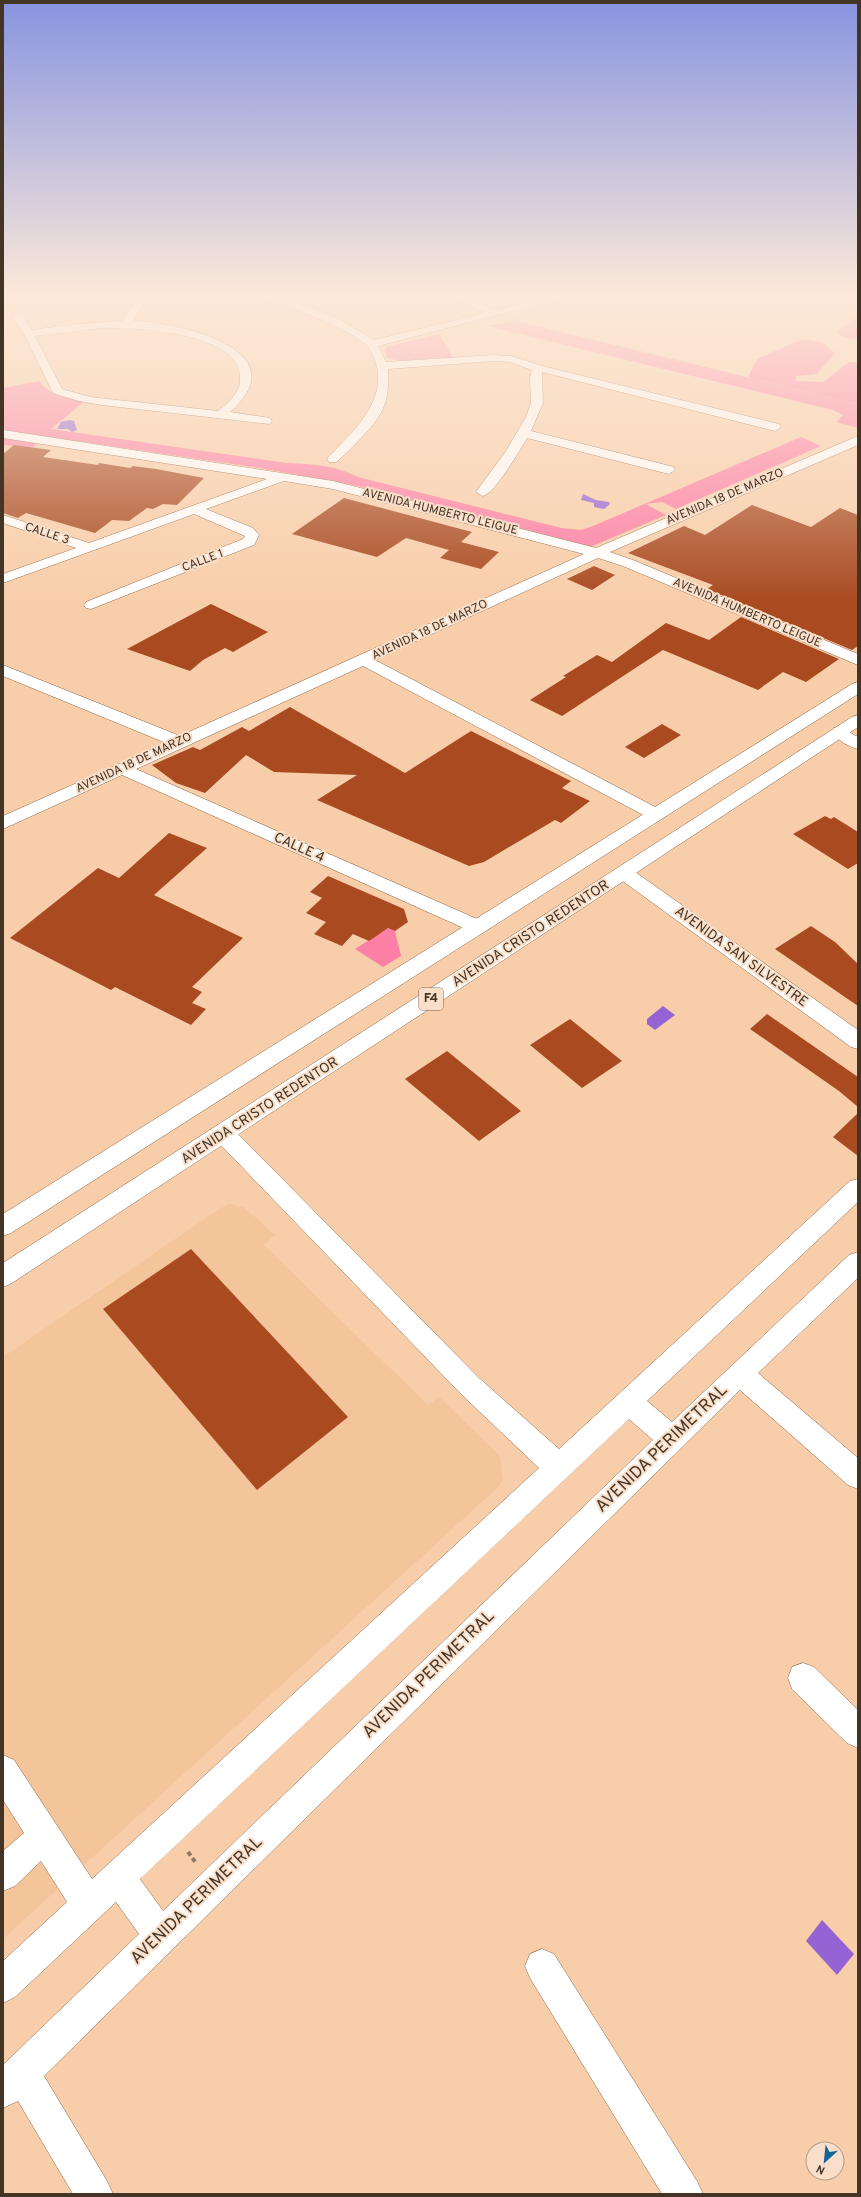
<svg xmlns="http://www.w3.org/2000/svg" width="861" height="2197" viewBox="0 0 861 2197" font-family="Overpass,sans-serif">
<style>
.built{fill:#f4c49b}
.green{fill:#fc7fa5}
.forest{fill:#fe76a1}
.water{fill:#9563d4}
.building{fill:#a94a21}
.lines{fill:none;stroke-linecap:round;stroke-linejoin:round}
.minor-casing{stroke:#8b6645;stroke-width:1}
.highway-casing{stroke:#8b6645;stroke-width:1}
.path{stroke:#957961;stroke-width:4;stroke-dasharray:4.5 3;stroke-linecap:butt}
.minor{fill:#fff;fill-rule:evenodd}
.highway{fill:#fff;fill-rule:evenodd}
.labels{text-anchor:middle;dominant-baseline:central;stroke-width:4;stroke-linejoin:round;paint-order:stroke}
.far-street-label{font-size:12px;fill:#443425;stroke:#f9dfc9}
.shield{fill:#f9dfc9;stroke:#7a6756;stroke-width:1}
.shield-label{font-size:13px;font-weight:bold;fill:#443425}
.street-label{font-size:14px;fill:#443425;stroke:#f9dfc9}
.near-street-label{font-size:17px;fill:#443425;stroke:#f9dfc9}
</style>
<rect width="100%" height="100%" fill="#f8ceaa"/>
<path class="built" d="M229,1204l16,4 30,27 -11,10 164,160 11,-8 61,59 3,24 -7,9 -493,450v-582l216,-148z"/>
<path class="green" d="M519,319l1,3 338,82v24l-22,-6 7,-7 -10,-5 -342,-83h-7z
M439,334l15,25 -54,2 -12,-3 -4,-7 3,-4 6,-2z
M39,381c13,16 27,17 46,20l-34,28 236,34c25,1 48,2 71,14l203,51 20,2 12,-4 208,-89 20,9 -145,63 -14,-7 -16,2 20,11 -76,32 -232,-61 -99,-18 -256,-38v-42z
M3,438l31,4 1,3 -3,3 -29,-3z
M388,928l7,3 6,25 -18,11 -28,-18z"/>
<path class="forest" d="M858,317v23l-15,-3 -6,-4 2,-4z
M803,339l20,4 12,10 -18,21 -21,2 -1,5 28,1 26,-20 9,1v41l-110,-27 9,-18z"/>
<path class="water" d="M69,420l5,1 3,9 -5,2 -4,-3h-11l4,-7z
M583,494l13,6 13,2 1,2 -6,5 -10,-2v-4l-13,-3z
M663,1006l12,9 -20,15 -8,-6v-5z
M822,1920l32,34 -17,21 -31,-34z"/>
<path class="building" d="M14,445l37,5 -8,7 55,8 1,-2 31,5 3,-2 23,3 48,9 -27,27 -14,-1 -10,5 -6,-1 -18,13 -17,-1 -17,13 -69,-20 -8,5 -15,-5v-59z
M344,498l128,34 -11,10 38,10 -18,17 -41,-11 9,-8 -43,-12 -29,19 -85,-23z
M752,505l59,22 29,-19 18,7v131l-6,4 -145,-61 6,-4 -85,-32 56,-27 21,9z
M594,566l21,9 -23,15 -25,-11z
M211,604l57,28 -35,20 -8,-4 -22,12 -13,11 -63,-22z
M741,617l98,42 -33,23 -23,-10 -25,18 -95,-40 -101,66 -32,-16 36,-23 -3,-1 34,-21 15,7 54,-39 43,17z
M290,707l115,66 66,-42 100,50 -9,7 28,13 -29,22 -6,-3 -71,42 -15,4 -152,-66 40,-25 -83,-3 -28,-17 -41,38 -29,-10 -24,-18 41,-18 7,3 42,-23 7,4z
M662,724l19,11 -37,23 -19,-11z
M825,816l6,3 3,-2 24,15v31l-10,6 -55,-35z
M169,833l38,15 -53,47 89,43 -51,49 10,5 -10,11 14,6 -15,16 -76,-38 -4,3 -101,-52 88,-70 21,10z
M328,876l76,33 4,13 -13,9 -7,-3 -19,13 -16,-7 -11,12 -28,-12 12,-12 -20,-9 16,-15 -12,-6z
M811,926l24,16 23,22v42l-83,-57z
M767,1014l91,63v30l-19,-16 -89,-62z
M570,1019l52,42 -40,27 -52,-43z
M447,1051l74,60 -42,30 -74,-62z
M858,1113v43l-25,-19z
M191,1249l157,168 -91,73 -154,-181z"/>
<g class="lines">
<g class="minor-casing">
<path id="minor" d="M140,294h10l-17,27c45,1 168,29 97,91l40,6 2,3 -2,3 -168,-19 -23,-4 -26,-8 -29,-59 -11,-17 1,-2h8l10,15 45,-6 45,-3zM101,328c32,-1 138,4 139,48 0,6 0,10 -3,15 -4,8 -12,14 -19,20l-128,-14 -28,-8 -27,-53z
M255,294h18l10,3 54,21 37,22 111,-27 -41,-19h15l37,16 64,-16h19l-201,52 8,16 108,-7 17,1 31,10 237,58 2,3 -6,4 -233,-59 1,31 -12,28 143,36 1,3 -6,4 -142,-36c-7,12 -32,55 -44,58l-7,-4 30,-41 20,-34 5,-14 -1,-25 2,-8 -22,-8 -16,-1 -106,8c0,13 1,25 -4,37 -5,17 -34,43 -47,56h-8l-2,-3 2,-3c29,-28 68,-66 39,-109 -8,-12 -55,-31 -70,-37 -8,-3 -39,-12 -43,-16z
M3,430l330,51 263,67 262,-112v9l-248,107 23,8 225,94v11l-235,-99 -25,-8 -223,102 286,150 3,4 -3,4 -6,2 -6,-2 -286,-152 -227,103 348,153 3,5 -3,5 -7,2 -355,-159 -119,54v-13l163,-73 -163,-67v-11l177,71 404,-182 -251,-65 -49,-8 -78,28 47,19 6,7 -5,10 -163,64 -5,-1 -2,-3 2,-3 157,-63 2,-3 -51,-22 -191,69v-9l73,-26 -73,-25v-8l86,28 178,-64 -264,-41z
M840,727l18,10v12c-9,-2 -21,-9 -26,-17l2,-4z
M624,867l7,2 227,161v19l-7,-2 -234,-170 -2,-4 2,-4z
M224,1125l8,3 247,250 80,71 291,-268 8,-2v23l-211,199 25,21 177,-167 9,-3v26l-100,95 100,85v31l-10,-4 -108,-95 -696,686 63,105 6,13h-40l-55,-93 -15,7v-43l136,-131 -23,-32 -101,95 -12,6v-42l64,-59 -26,-41 -26,25 -12,5v-40l21,-18 -21,-33v-45l11,5 78,119 447,-411 -78,-74 -245,-254 -3,-6 3,-6zM629,1419l24,21 -490,471 -23,-32z
M803,1663l11,4 44,43v38l-11,-5 -55,-54 -4,-11 4,-11z
M542,1949l12,5 143,227 6,13h-41l-132,-216 -5,-12 5,-12z"/>
</g>
<g class="highway-casing">
<path id="highway" d="M858,682v12l-847,539 -8,3v-22l849,-530z
M858,715v12l-846,556 -9,4v-24l849,-546z"/>
</g>
<path class="path" d="M188,1852l8,11"/>
<use href="#minor" class="minor"/>
<use href="#highway" class="highway"/>
</g>
<linearGradient id="sky" x2="0" y2="1"><stop stop-color="#8794e0"/><stop offset="0.49" stop-color="#fce9d9"/><stop offset="1" stop-color="#fce9d9" stop-opacity="0"/></linearGradient>
<rect width="861" height="602" fill="url(#sky)"/>
<g class="labels">
<g class="far-street-label">
<text transform="translate(725 497) rotate(-23)">AVENIDA 18 DE MARZO</text>
<text transform="translate(440 512) rotate(14)">AVENIDA HUMBERTO LEIGUE</text>
<text transform="translate(47 534) rotate(18)">CALLE 3</text>
<text transform="translate(203 561) rotate(-21)">CALLE 1</text>
<text transform="translate(747 613) rotate(23)">AVENIDA HUMBERTO LEIGUE</text>
<text transform="translate(430 630) rotate(-25)">AVENIDA 18 DE MARZO</text>
<text transform="translate(134 763) rotate(-25)">AVENIDA 18 DE MARZO</text>
</g>
<rect class="shield" x="419" y="988" width="24" height="22" rx="3"/>
<g class="shield-label">
<text x="431" y="999">F4</text>
</g>
<g class="street-label">
<text transform="translate(299 848) rotate(24)">CALLE 4</text>
<text transform="translate(531 934) rotate(-33)">AVENIDA CRISTO REDENTOR</text>
<text transform="translate(741 957) rotate(36)">AVENIDA SAN SILVESTRE</text>
<text transform="translate(260 1111) rotate(-33)">AVENIDA CRISTO REDENTOR</text>
</g>
<g class="near-street-label">
<text transform="translate(662 1449) rotate(-44)">AVENIDA PERIMETRAL</text>
<text transform="translate(429 1675) rotate(-44)">AVENIDA PERIMETRAL</text>
<text transform="translate(197 1901) rotate(-44)">AVENIDA PERIMETRAL</text>
</g>
</g>
<rect width="861" height="2197" fill="none" stroke="#443425" stroke-width="8"/>
<g transform="translate(825 2161) rotate(207)"><circle r="19" fill="#f9dfc9" stroke="#b19b87"/>
<path d="M0-3L7 15L0 10L-7 15Z" fill="#156698"/>
<text y="-6" font-size="11" font-weight="bold" text-anchor="middle" fill="#443425">N</text>
</g>
</svg>
